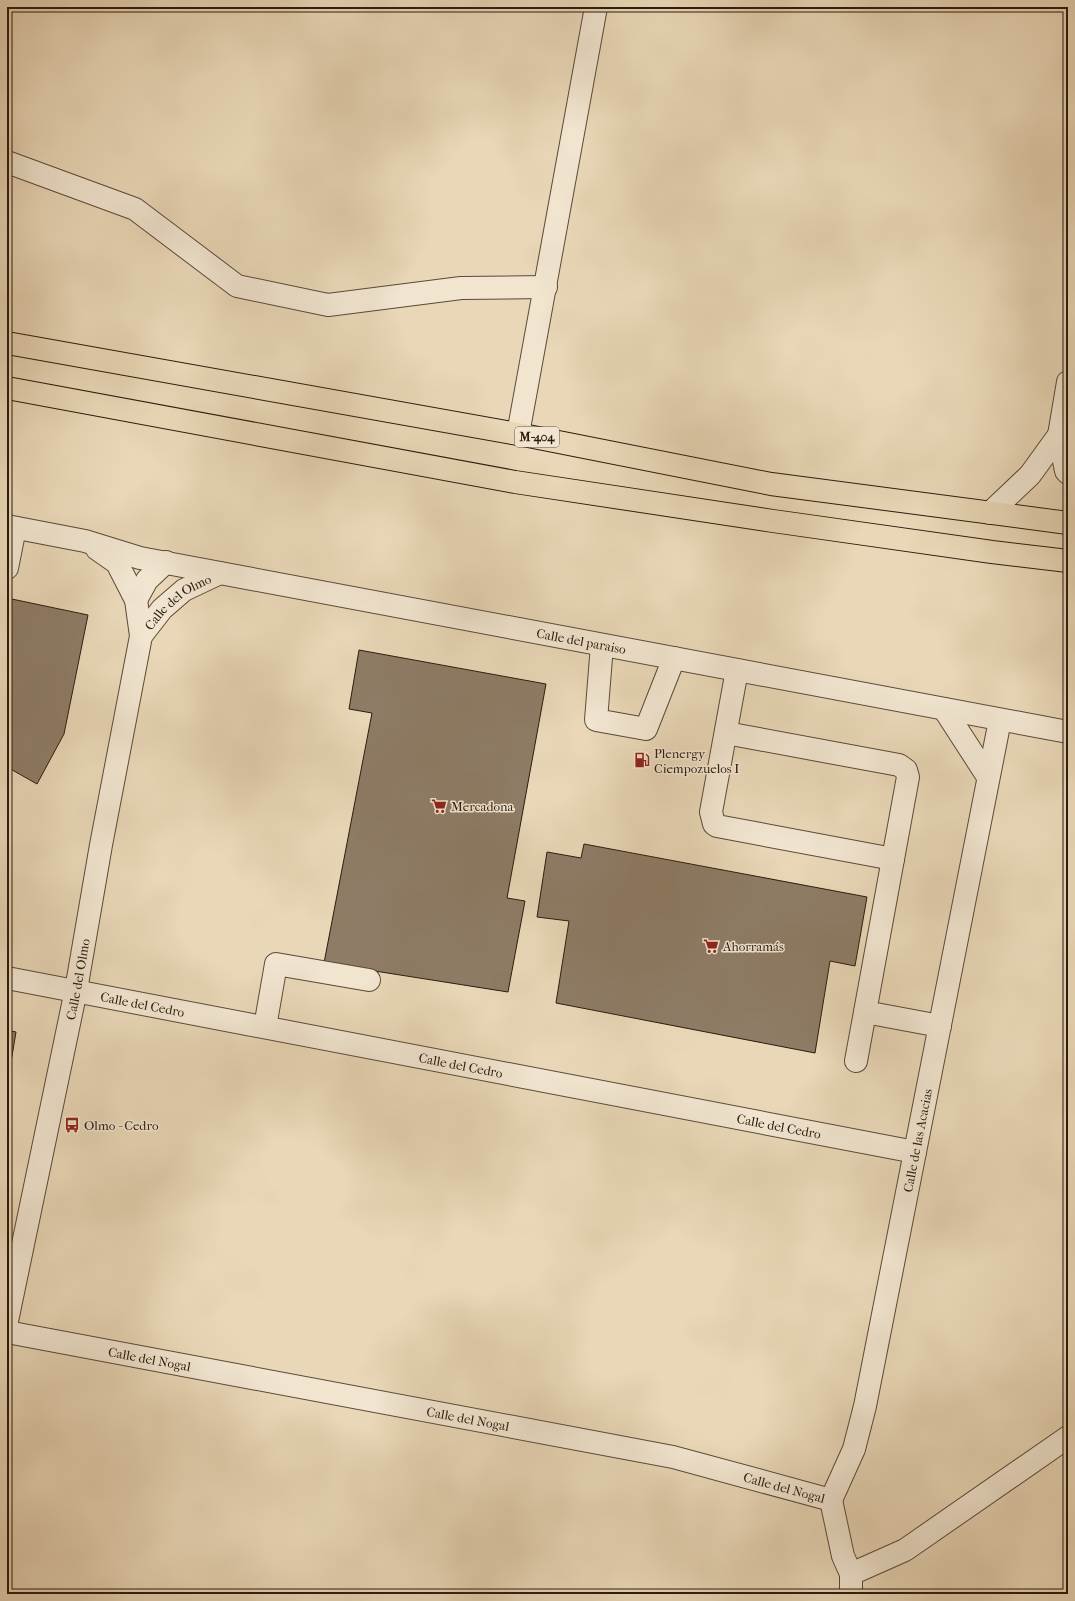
<svg xmlns="http://www.w3.org/2000/svg" width="1075" height="1601" viewBox="0 0 1075 1601" font-family="'IM FELL French Canon',serif">
<style>
.building{fill:#8e7c66;stroke:#2c1a0e}
.lines{fill:none;stroke-linecap:round;stroke-linejoin:round}
.minor-casing{stroke:#5b4938;stroke-width:24}
.major-casing{stroke:#2c1a0e;stroke-width:24}
.minor{stroke:#f1e5d0;stroke-width:22}
.major{stroke:#e9d7b7;stroke-width:22}
.labels{text-anchor:middle;dominant-baseline:central;stroke-width:3;stroke-linejoin:round;paint-order:stroke}
.shield{fill:#f1e5d0;stroke:#675748;stroke-width:1}
.shield-label{font-size:12px;font-weight:bold;fill:#2c1a0e}
.street-label{font-size:13px;fill:#2c1a0e;stroke:#f1e5d0}
.poi-label{font-size:13px;fill:#2c1a0e;stroke:#f1e5d0;text-anchor:start}
</style>
<rect width="100%" height="100%" fill="#e9d7b7"/>
<filter id="stains"><feTurbulence type="fractalNoise" baseFrequency=".005" numOctaves="4"/><feColorMatrix values="0 0 0 0 .2 0 0 0 0 .09 0 0 0 0 .02 0 0 0 .5 -.17"/></filter>
<radialGradient id="worn" r=".72"><stop offset=".6" stop-color="#630" stop-opacity="0"/><stop offset="1" stop-color="#630" stop-opacity=".3"/></radialGradient>
<path class="building" d="M7,598l81,17 -24,119 -27,50 -30,-17z
M359,650l187,34 -39,214 18,3 -17,91 -184,-29 48,-250 -23,-4z
M584,844l283,53 -12,69 -25,-5 -15,92 -259,-50 13,-82 -32,-4 10,-65 34,6z
M7,1030l9,2 -9,54z"/>
<g class="lines">
<g class="minor-casing">
<g id="minor">
<path d="M7,162l128,47 102,77 91,19 133,-17 85,-1"/>
<path d="M1068,382l-9,53 7,36 2,2"/>
<path d="M518,434l78,-427"/>
<path d="M990,513l40,-38 29,-40"/>
<path id="s1" d="M7,526l78,15 55,17 928,174"/>
<path d="M7,568l8,-40"/>
<path d="M136,600l11,-20 19,-18"/>
<path id="s2" d="M141,636l21,-27 22,-19 36,-17"/>
<path d="M602,645l-6,75 50,9 28,-71"/>
<path d="M737,670l-26,142 3,12 3,2 176,33"/>
<path d="M944,709l44,68"/>
<path d="M726,733l173,32 7,5 2,7 -43,235 75,14"/>
<path id="s3" d="M7,978l908,174"/>
<path d="M265,1027l11,-63 93,16"/>
<path d="M856,1061l9,-49"/>
<path id="s4" d="M7,1321l69,-331 25,-145 40,-209 -5,-36 -19,-37 -20,-14"/>
<path id="s5" d="M7,1332l666,125 158,43"/>
<path id="s6" d="M831,1500l23,-51 11,-43 135,-686"/>
<path d="M831,1500l12,56 8,18v20"/>
<path d="M851,1574l54,-24 163,-113"/>
</g>
</g>
<g class="major-casing">
<path id="major" d="M7,343l511,91 253,50 297,39
M7,388l508,94 258,39 219,31 76,9"/>
</g>
<use href="#minor" class="minor"/>
<use href="#major" class="major"/>
</g>
<defs>
<g id="fuel-bare" transform="scale(1.2)"><path d="M-5.5-6h7V0h2V4h1.3V-2.5L3-4.5l.8-.8L6-3V5H2.5V1h-1V6h-7ZM-4.2-4.7v3.2H.2V-4.7Z" fill="#8f2418" stroke="#f1e5d0" stroke-width="2.5" paint-order="stroke"/></g>
<g id="supermarket-bare" transform="scale(1.2)"><path d="M-6-5.5h2.5l.6 2H6L4.5 2H-2.5L-4.4-4H-6ZM-1.5 3.2a1.3 1.3 0 1 0 .1 0ZM3 3.2a1.3 1.3 0 1 0 .1 0Z" fill="#8f2418" stroke="#f1e5d0" stroke-width="2.5" paint-order="stroke"/></g>
<g id="bus-bare" transform="scale(1.2)"><path d="M-5-6H5V4H4V6H2V4H-2V6H-4V4H-5ZM-3.5-4V0h7V-4ZM-3.5 1.2v1.5H-2V1.2ZM2 1.2v1.5H3.5V1.2Z" fill="#8f2418" stroke="#f1e5d0" stroke-width="2.5" paint-order="stroke"/></g>
</defs>
<g fill-rule="evenodd">
<use href="#fuel-bare" x="642" y="760"/>
<use href="#supermarket-bare" x="439" y="806"/>
<use href="#supermarket-bare" x="711" y="946"/>
<use href="#bus-bare" x="72" y="1125"/>
</g>
<g class="labels">
<rect class="shield" x="515" y="427" width="44" height="20" rx="3"/>
<g class="shield-label">
<text x="537" y="437">M-404</text>
</g>
<g class="street-label">
<text stroke="none"><textPath href="#s2" startOffset="51">Calle del Olmo</textPath></text>
<text stroke="none"><textPath href="#s1" startOffset="586">Calle del paraiso</textPath></text>
<text stroke="none"><textPath href="#s4" startOffset="349">Calle del Olmo</textPath></text>
<text stroke="none"><textPath href="#s3" startOffset="138">Calle del Cedro</textPath></text>
<text stroke="none"><textPath href="#s3" startOffset="462">Calle del Cedro</textPath></text>
<text stroke="none"><textPath href="#s3" startOffset="786">Calle del Cedro</textPath></text>
<text stroke="none"><textPath href="#s6" startOffset="371">Calle de las Acacias</textPath></text>
<text stroke="none"><textPath href="#s5" startOffset="145">Calle del Nogal</textPath></text>
<text stroke="none"><textPath href="#s5" startOffset="469">Calle del Nogal</textPath></text>
<text stroke="none"><textPath href="#s5" startOffset="793">Calle del Nogal</textPath></text>
</g>
<g class="poi-label">
<text x="654" y="753">Plenergy<tspan x="654" dy="15">Ciempozuelos I</tspan></text>
<text x="451" y="806">Mercadona</text>
<text x="723" y="946">Ahorramás</text>
<text x="84" y="1125">Olmo - Cedro</text>
</g>
</g>
<rect width="1075" height="1601" fill="none" stroke="#e9d7b7" stroke-width="24"/>
<rect x="8" y="8" width="1059" height="1585" fill="none" stroke="#2c1a0e" stroke-width="2"/>
<rect x="12" y="12" width="1051" height="1577" fill="none" stroke="#2c1a0e"/>
<rect width="100%" height="100%" filter="url(#stains)"/>
<rect width="100%" height="100%" fill="url(#worn)"/>
</svg>
